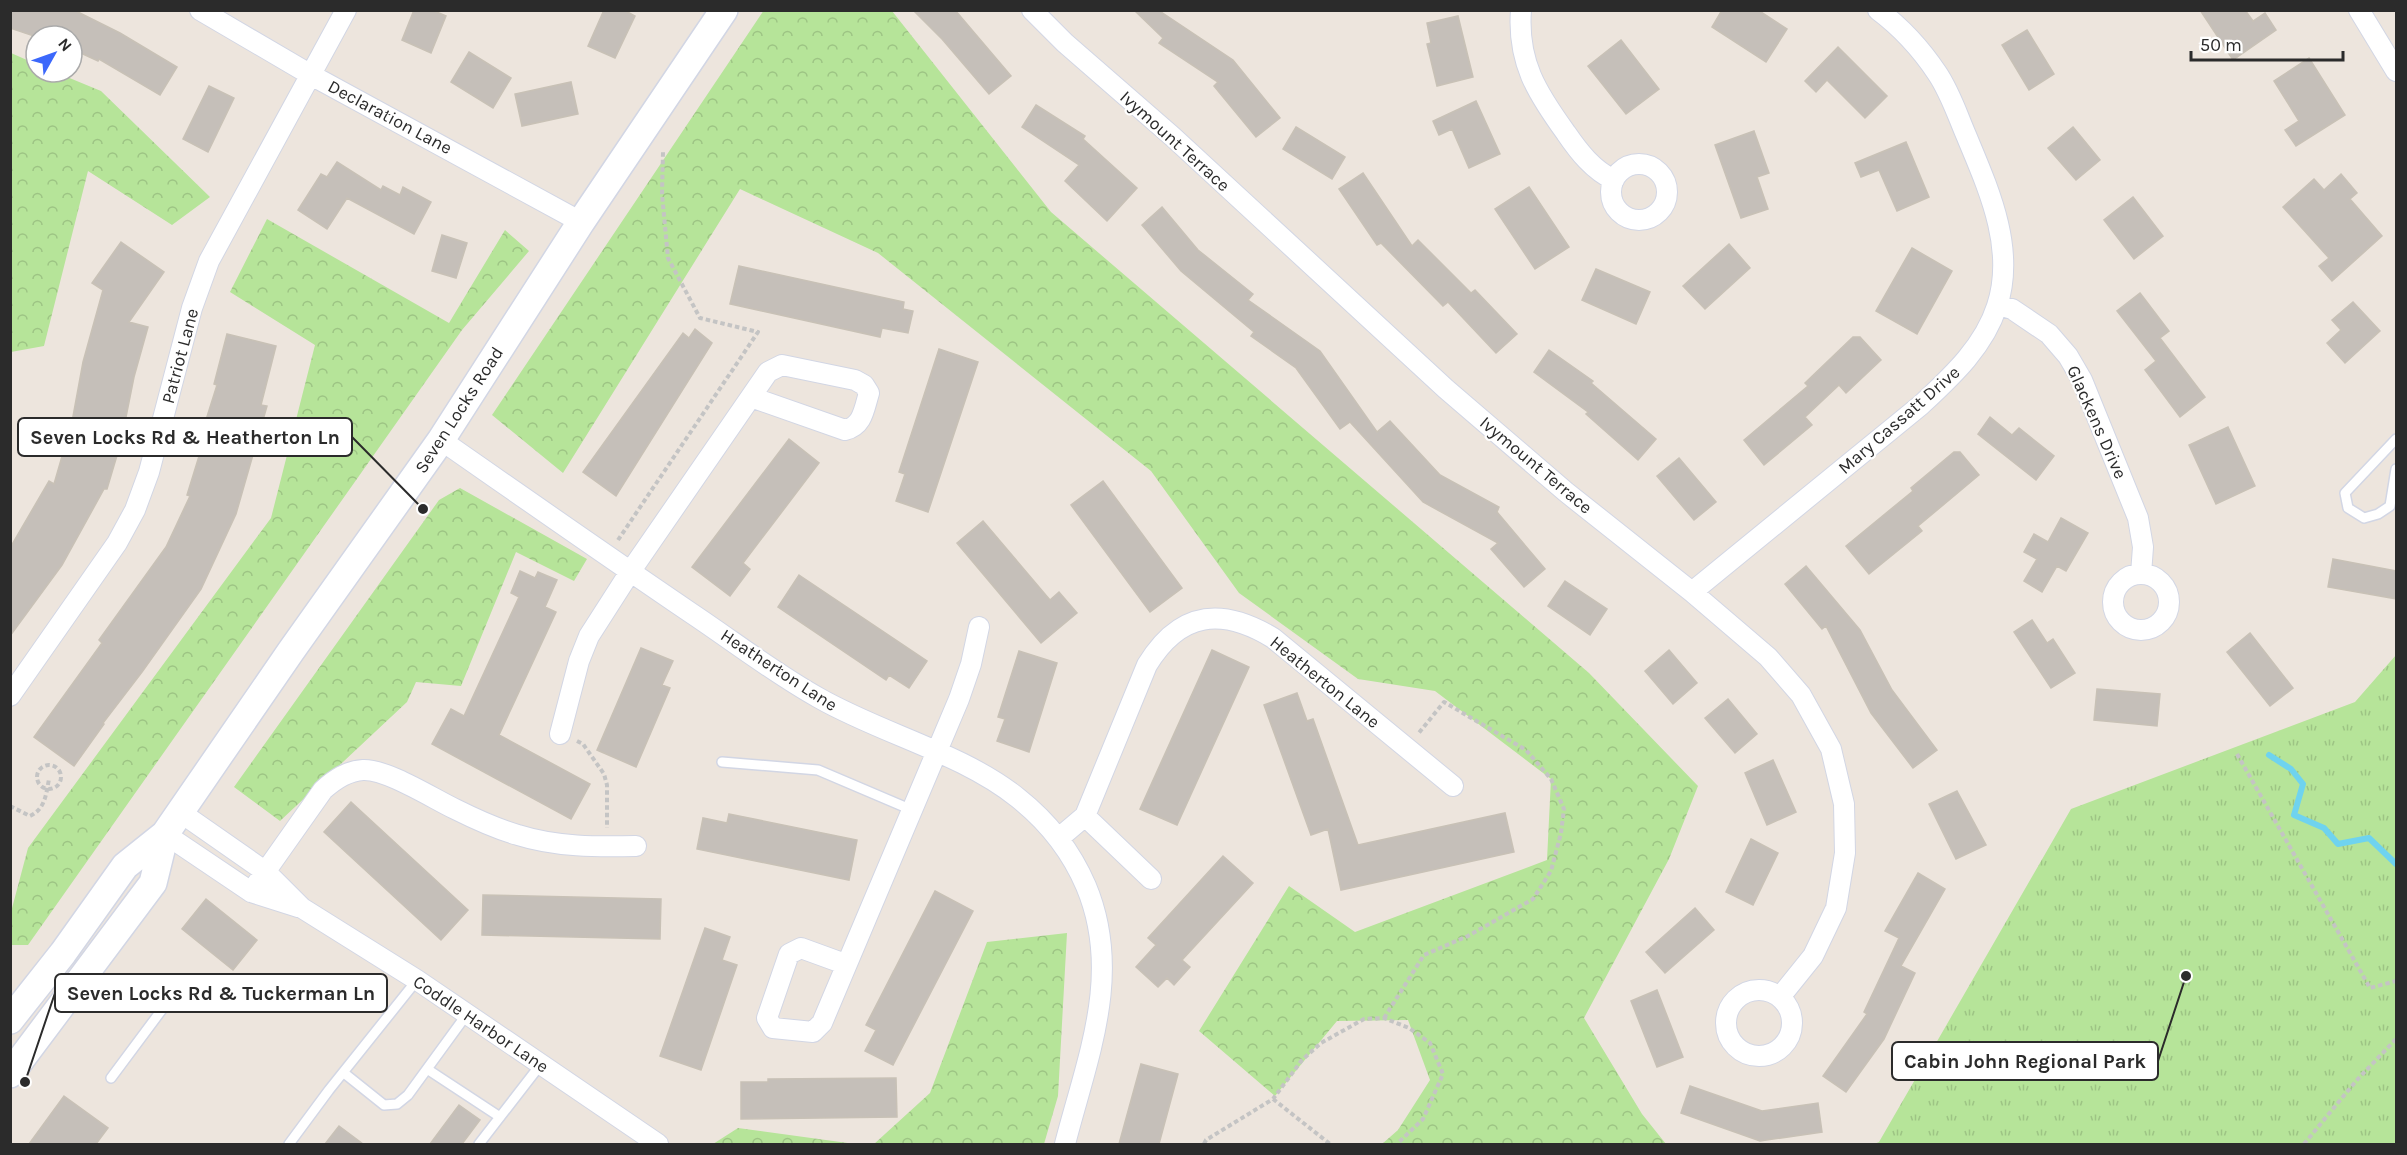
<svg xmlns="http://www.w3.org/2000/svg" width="2407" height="1155" viewBox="0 0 2407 1155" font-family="Karla,sans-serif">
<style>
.forest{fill:url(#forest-crowns)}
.park{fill:url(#park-tufts)}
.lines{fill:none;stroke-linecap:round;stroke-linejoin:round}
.stream{stroke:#6fd3ef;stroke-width:6}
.building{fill:#c5bfb9;stroke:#c8c1b6;stroke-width:1.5}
.lane-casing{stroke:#d2d6e4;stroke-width:12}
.street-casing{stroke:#d2d6e4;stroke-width:22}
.secondary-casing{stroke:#d2d6e4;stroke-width:30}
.path{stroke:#c4c4c4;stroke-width:4;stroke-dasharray:4.5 3;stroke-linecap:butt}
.lane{stroke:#fff;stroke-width:9}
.street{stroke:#fff;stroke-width:20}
.secondary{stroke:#fff;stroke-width:27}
.labels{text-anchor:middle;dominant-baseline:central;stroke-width:4.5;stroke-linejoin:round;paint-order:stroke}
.street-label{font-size:18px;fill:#2b2b2b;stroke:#fff}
.leader{fill:none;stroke:#2b2b2b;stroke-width:2}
.callout-dot{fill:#2b2b2b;stroke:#fff;stroke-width:2}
.callout{fill:#fff;stroke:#2b2b2b;stroke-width:2}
.callout-label{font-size:20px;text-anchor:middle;font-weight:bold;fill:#2b2b2b}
</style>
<defs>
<pattern id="forest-crowns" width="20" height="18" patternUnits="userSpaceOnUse" patternTransform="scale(1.5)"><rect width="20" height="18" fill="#b6e499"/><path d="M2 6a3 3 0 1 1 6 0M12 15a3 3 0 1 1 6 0" fill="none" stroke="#9dc484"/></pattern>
<pattern id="park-tufts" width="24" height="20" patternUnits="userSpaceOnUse" patternTransform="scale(1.5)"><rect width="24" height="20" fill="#b6e499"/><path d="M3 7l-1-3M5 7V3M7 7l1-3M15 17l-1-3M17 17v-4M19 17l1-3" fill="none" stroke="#9dc484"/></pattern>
</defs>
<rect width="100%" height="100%" fill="#ede5dd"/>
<path class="forest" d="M764,10l128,1 159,201 538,461 109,113 -29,73 -85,159 58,96 24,30h-284l16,-14 32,-50 -22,-60 -71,1 -62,75 -76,-65 90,-145 66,46 192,-72 4,-81 -116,-88 -77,-12 -119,-86 -88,-122 -273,-218 -138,-64 -177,284 -71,-58z
M11,53l25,11v8h19l46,19 109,106 -38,28 -84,-54 -44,175 -33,6z
M267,219l182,104 56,-93 24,21 -67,79 -434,615h-17v-33l17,-64 243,-330 44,-173 -85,-53z
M460,488l127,71 -13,22 -58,-29 -55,134 -45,-4 -9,20 -127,119 -46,-34 205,-287z
M1067,933l-9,163 -14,48h-170l56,-51 57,-151z
M738,1128l117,16h-142z"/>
<path class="park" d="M2396,655v489h-522l5,-2 192,-333 284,-107z"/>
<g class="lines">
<path class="stream" d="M2269,755l22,14 12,15 -9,31 30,13 14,16 31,-6 27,26"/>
</g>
<path class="building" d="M10,10h64l46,23 57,34 -17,28 -61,-36 -1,2 -26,-12v-13h-38l-24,-8z
M414,10h18l14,6 -15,37 -29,-13z
M604,10h20l11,6 -20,42 -27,-12z
M913,10h42l56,66 -22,18 -47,-55z
M1134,10h24l75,50 47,58 -24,19 -42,-51 4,-4 -59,-39 4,-5z
M1722,10h36l29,19 -21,33 -54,-35z
M2200,10h45l8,11 12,-8 11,17 -43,30z
M1458,16l15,61 -36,9 -10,-42 4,-1 -4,-20z
M2027,30l27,44 -25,16 -27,-45z
M1621,40l38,49 -33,25 -38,-48z
M1838,47l49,49 -22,22 -38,-38 -11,12 -11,-11z
M469,52l42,26 -18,30 -42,-26z
M2309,58l36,57 -49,31 -11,-16 14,-9 -25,-40z
M571,82l7,32 -56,12 -7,-32z
M209,86l25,12 -26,54 -25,-13z
M1476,101l24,53 -31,14 -17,-39 -13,6 -6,-14z
M1036,105l49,31 -2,3 54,49 -30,33 -42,-40 14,-16 -57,-38z
M1296,127l49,30 -13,22 -49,-30z
M2073,127l27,33 -24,20 -28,-32z
M1754,131l15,42 -12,4 11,32 -27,9 -26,-73z
M1906,142l23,55 -32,14 -18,-41 -18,7 -6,-14z
M337,162l44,28 2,-4 17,9 3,-8 28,15 -17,32 -67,-36 -20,31 -29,-19 23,-36 6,3z
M1363,173l49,73 6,-6 53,53 4,-3 42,44 -21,19 -48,-51 -5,4 -62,-63 -4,2 -38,-56z
M2341,174l16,19 -7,6 32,37 -50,45 -13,-15 10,-8 -46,-51 31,-28 10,11z
M1529,187l40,60 -34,22 -40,-60z
M2133,197l30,39 -29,23 -30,-39z
M1162,207l36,43 55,44 -5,6 72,51 57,81 13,-11 50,54 59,32 -2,5 48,57 -21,18 -33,-38 7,-6 -75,-41 -73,-80 -10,7 -44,-61 -45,-32 3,-4 -73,-61 -39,-46z
M442,235l25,8 -11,35 -24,-7z
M121,242l43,30 -35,50 19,5 -14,50 -13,65 -14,47h-3l-42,76 -52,71v-88l39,-67 5,3 18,-62 11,-60 20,-72 -11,-7z
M1729,244l21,24 -45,41 -22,-23z
M1912,248l40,23 -35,63 -41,-23z
M739,266l165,36 -1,7 10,2 -5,22 -26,-5 -2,9 -150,-33z
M1596,269l54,23 -14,32 -54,-24z
M2140,293l29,38 -9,7 45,59 -25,20 -35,-47 11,-9 -39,-50z
M2353,302l27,29 -35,32 -18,-20 14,-13 -9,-10z
M695,329l17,14 -96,153 -33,-24 100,-139 6,5z
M227,334l49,12 -15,59 6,1 -31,108 -35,75 -59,83 -39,51 1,1 -30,42 -40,-29 68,-94 -3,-3 67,-93 24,-51 -3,-1 17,-55 -4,-1 17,-54 -3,-1z
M1853,337h7l21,23 -35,33 -7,-8 -34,32 7,8 -48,40 -20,-25 64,-54 -3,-3z
M939,349l39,13 -50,150 -32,-11 9,-27 -6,-2z
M1549,350l44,31 -2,2 65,56 -18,21 -52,-46 2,-2 -54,-40z
M1990,417l22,18 7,-7 35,28 -18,24 -58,-46z
M2228,427l27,59 -39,18 -27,-59z
M789,439l30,24 -76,100 7,6 -20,27 -38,-29z
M1954,452h6l19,23 -61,51 4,5 -53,43 -23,-28 67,-55 -2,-3z
M1679,458l37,44 -22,18 -37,-44z
M1103,481l79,107 -32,24 -79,-107z
M2061,518l27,15 -22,38 -9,-5 -15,26 -18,-11 13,-22 -13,-7 10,-18 14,8z
M983,521l67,79 9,-8 18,21 -36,30 -84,-100z
M2333,559l64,12v28l-69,-12z
M1806,566l54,64 32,60 45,60 -24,18 -42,-55 -45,-87 -4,3 -37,-45z
M520,571l15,7 3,-6 19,8 -12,27 11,5 -57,123 91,49 -19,35 -139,-75 19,-35 13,7 55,-119 -8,-4z
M799,575l128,86 -18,27 -20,-13 -3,5 -108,-73z
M1565,581l42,28 -17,26 -42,-29z
M2032,620l15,23 6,-4 22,34 -24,15 -37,-56z
M2250,633l43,55 -23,18 -43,-54z
M641,648l32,13 -11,24 8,3 -34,79 -39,-17z
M1212,650l37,17 -72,158 -37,-16z
M1669,650l28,33 -24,21 -28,-33z
M1019,651l38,12 -28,89 -32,-11 8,-22 -7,-2z
M2097,689l63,5 -3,32 -63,-6z
M1297,693l10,28 6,-2 45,126 147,-32 9,39 -173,38 -13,-61 -17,6 -47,-130z
M1728,699l29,35 -22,19 -30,-35z
M1773,760l23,52 -29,13 -22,-52z
M1957,791l29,54 -30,14 -27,-55z
M351,802l117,108 -27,30 -117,-108z
M729,814l128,26 -8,40 -152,-31 6,-31 24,5z
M1751,839l27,14 -25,52 -27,-13z
M1223,856l30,27 -71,77 8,7 -16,18 -7,-7 -9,9 -22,-20 20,-22 -8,-7z
M1918,873l27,16 -44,77 14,7 -31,66 -38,53 -23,-16 44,-62 -3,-2 35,-74 -14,-7z
M935,891l38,20 -80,154 -28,-14 11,-21 -10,-5z
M483,895l178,4 -1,40 -178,-4z
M206,899l51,41 -24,30 -51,-41z
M1695,908l19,22 -49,43 -19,-21z
M705,928l25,9 -8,23 15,5 -36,105 -41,-14z
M1657,990l26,67 -26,10 -26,-66z
M1141,1064l37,10 -19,70h-40z
M896,1078l1,39 -156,2v-37h27v-3z
M1690,1086l72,25 56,-8 4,29 -62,9 -79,-28z
M64,1096l44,32 -12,16h-67z
M459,1105l21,15 -18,24h-32z
M339,1126l24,18h-38z"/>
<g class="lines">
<g class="lane-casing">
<path id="lane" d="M2396,439l-51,54 3,15 16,10 14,-4 12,-8 6,-37
M722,762l96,8 94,40
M427,1069l73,48
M344,1073l40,32 13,-1 11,-9 59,-81
M111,1078l73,-98
M289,1144l40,-54 88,-110
M479,1144l62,-80"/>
</g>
<g class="street-casing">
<path id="street" d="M200,10l111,65 270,147
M1032,10l33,33 108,94 273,252 120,103 126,100 76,65 33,38 30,54 13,55 1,49 -9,55 -23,48 -33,41
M1521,10c-4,52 16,83 45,123 13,19 27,37 48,47
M2359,10l37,61
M1611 192a28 28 0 1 1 56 0a28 28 0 1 1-56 0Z
M1998,305l14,4 37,25 19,22 14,24 56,138 5,29 -2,27
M441,440c83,58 166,116 250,173 42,28 83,60 128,85 63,36 143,55 199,100 29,23 53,53 68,88 37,88 1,172 -21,258
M2113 602a28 28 0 1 1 56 0a28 28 0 1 1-56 0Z
M1692,592l229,-187c30,-28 63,-58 76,-99 19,-58 -9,-118 -31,-171 -9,-21 -16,-43 -29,-62 -16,-24 -35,-45 -59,-63
M10,696l107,-153 18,-33 14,-38 43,-164 17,-47 137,-251
M560,734l19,-73 10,-25 41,-64 138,-200 14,-7 73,15 9,5 5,8c-5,16 -6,33 -24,37l-94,-33
M180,812l86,60 36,36 115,72 241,164
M1085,816l66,63
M165,834l86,58 47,15
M1059,838l26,-22 62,-151c33,-54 75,-58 126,-27l180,148
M251,892l72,-102c12,-11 24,-19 40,-20 24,-1 69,28 92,39 20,10 42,20 63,26 38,12 79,12 118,11
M845,964l-44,-16 -12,6 -22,64 6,10 40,4 9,-9 137,-324 12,-35 8,-37
M1726 1023a33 33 0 1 1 66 0a33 33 0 1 1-66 0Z"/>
</g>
<g class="secondary-casing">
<path id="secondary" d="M10,1020l53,-67 62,-87 40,-32 126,-183 150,-211 140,-218 143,-212
M10,1074l143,-191 12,-49"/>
</g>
<path class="path" d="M618,540l140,-208 -58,-14 -32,-60 -6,-64 1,-42
M577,741l6,3 21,30 3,11v43
M2237,754l133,234 26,-7
M37 777a12 12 0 1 1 24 0a12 12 0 1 1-24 0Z
M10,806l20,10c15,-7 16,-21 19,-37
M1384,1018l40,-63 44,-19 65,-37 18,-28 10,-38 3,-24 -13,-30 -25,-29 -82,-48 -26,32
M1273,1099l57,45
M1204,1144l2,-4 67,-41 29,-39 19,-17 43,-24 20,-1 25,10 21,15 13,31 -20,45 -26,25
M2304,1144l52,-63 40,-42"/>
<use href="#lane" class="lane"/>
<use href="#street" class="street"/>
<use href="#secondary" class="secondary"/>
</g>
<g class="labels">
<g class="street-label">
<text transform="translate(390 117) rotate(28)">Declaration Lane</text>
<text transform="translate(1175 141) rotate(42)">Ivymount Terrace</text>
<text transform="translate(180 356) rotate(-75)">Patriot Lane</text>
<text transform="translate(459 410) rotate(-57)">Seven Locks Road</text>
<text transform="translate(1899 420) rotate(-41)">Mary Cassatt Drive</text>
<text transform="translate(2097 422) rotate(66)">Glackens Drive</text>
<text transform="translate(1536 465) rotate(40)">Ivymount Terrace</text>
<text transform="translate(779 670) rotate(33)">Heatherton Lane</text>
<text transform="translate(1325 682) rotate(39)">Heatherton Lane</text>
<text transform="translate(481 1024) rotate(34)">Coddle Harbor Lane</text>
</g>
</g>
<path class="leader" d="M423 509L352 437M25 1082L55 993M2186 976L2158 1061"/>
<g class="callout-dot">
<circle cx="423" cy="509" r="6"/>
<circle cx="25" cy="1082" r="6"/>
<circle cx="2186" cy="976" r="6"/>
</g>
<g class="callout">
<rect x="18" y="418" width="334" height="38" rx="6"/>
<rect x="55" y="974" width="332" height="38" rx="6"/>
<rect x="1892" y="1042" width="266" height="38" rx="6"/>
</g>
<g class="callout-label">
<text x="185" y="444">Seven Locks Rd &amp; Heatherton Ln</text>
<text x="221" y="1000">Seven Locks Rd &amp; Tuckerman Ln</text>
<text x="2025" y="1068">Cabin John Regional Park</text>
</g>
<rect width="2407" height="1155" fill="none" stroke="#2b2b2b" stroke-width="24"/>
<g transform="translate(54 54) rotate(50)"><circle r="28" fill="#ffffff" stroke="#aaaaaa" stroke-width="1.5"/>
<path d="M0-4.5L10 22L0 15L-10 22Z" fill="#3c68fb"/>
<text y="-9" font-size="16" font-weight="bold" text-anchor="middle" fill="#2b2b2b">N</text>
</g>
<path d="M2191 51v9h152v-9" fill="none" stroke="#2b2b2b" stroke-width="3"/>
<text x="2200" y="51" font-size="18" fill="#2b2b2b" stroke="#ffffff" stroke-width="4.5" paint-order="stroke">50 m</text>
</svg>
